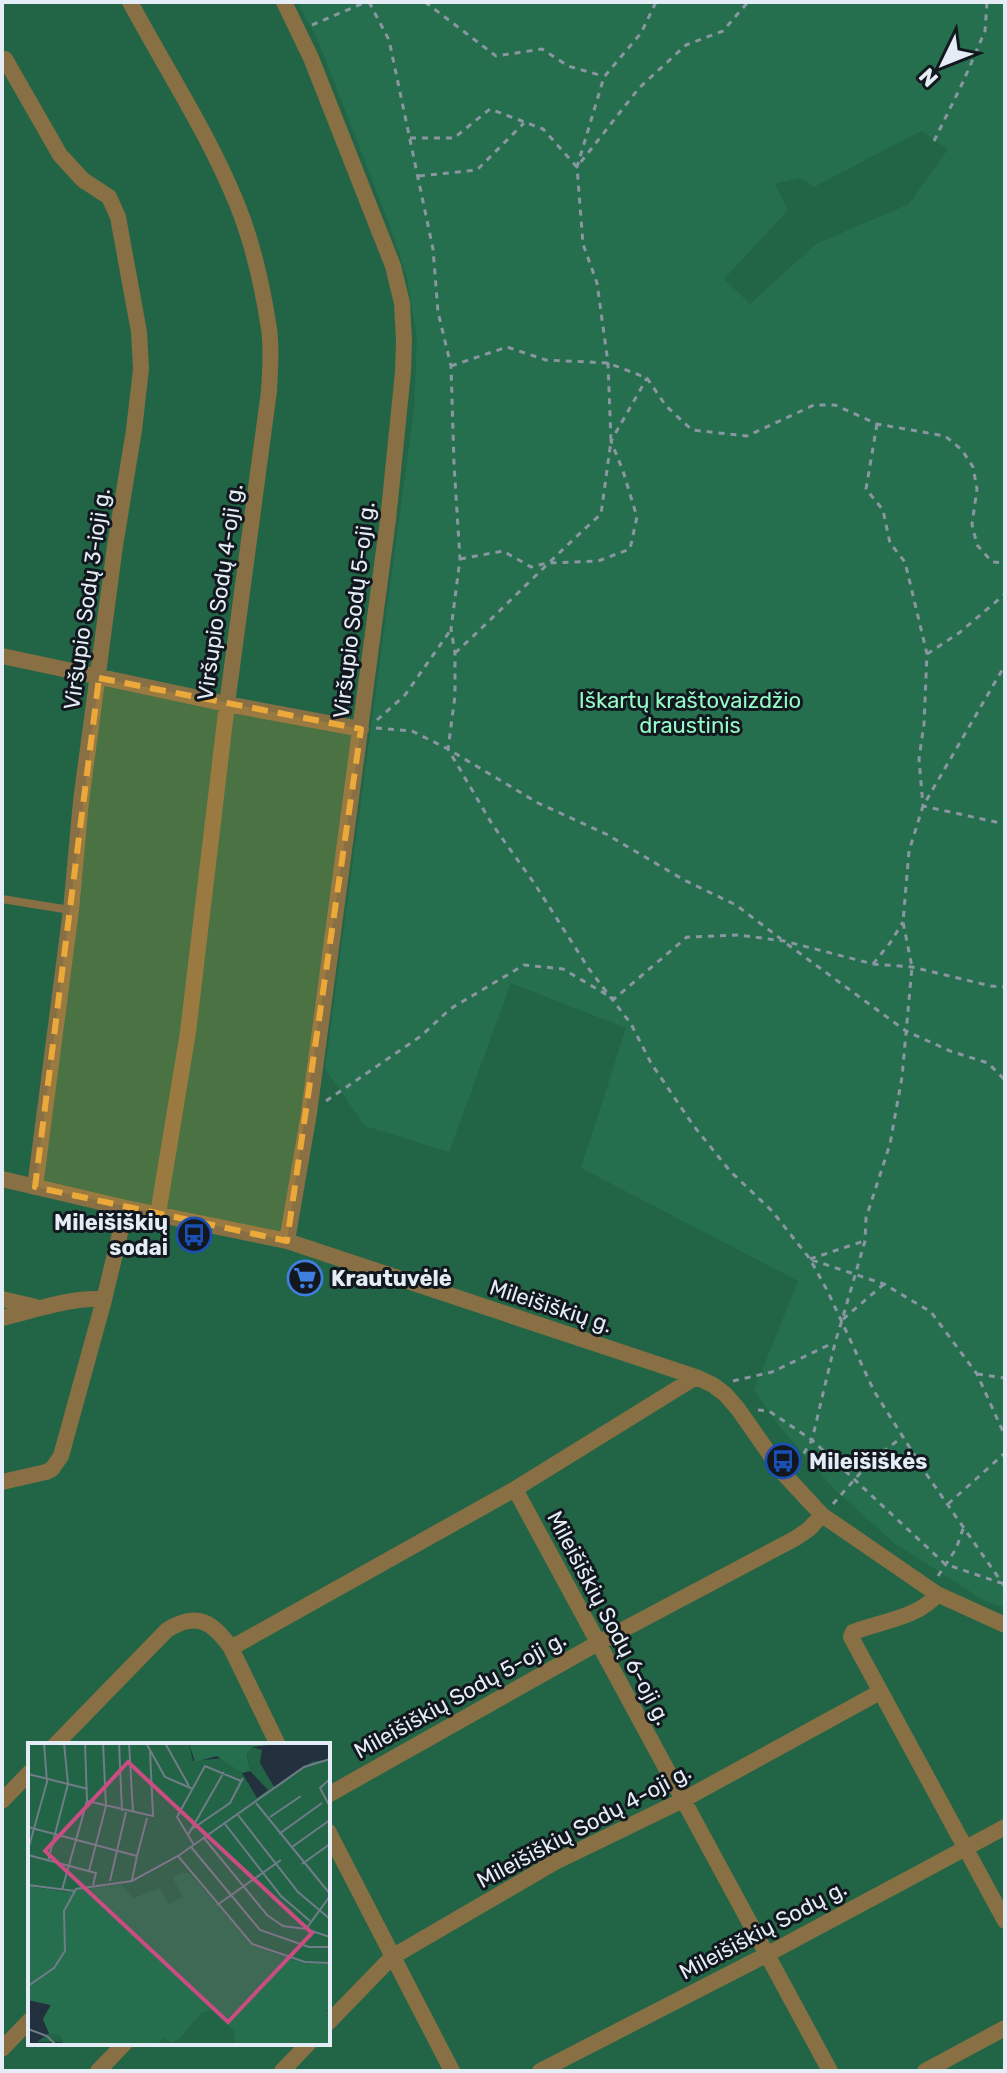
<svg xmlns="http://www.w3.org/2000/svg" width="1007" height="2073" viewBox="0 0 1007 2073" font-family="Rubik,sans-serif">
<style>
.green{fill:#226446;fill-rule:evenodd}
.forest{fill:#266f4e;fill-rule:evenodd}
.lines{fill:none;stroke-linecap:round;stroke-linejoin:round}
.path{stroke:#8a96a1;stroke-width:3;stroke-dasharray:6 6;stroke-linecap:butt}
.lane{stroke:#886f44;stroke-width:8}
.street{stroke:#886f44;stroke-width:16}
.marked{fill:#eba939;fill-opacity:0.2;stroke:#eba939;stroke-width:6;stroke-dasharray:16 10;stroke-linejoin:round}
.labels{text-anchor:middle;dominant-baseline:central;stroke-width:6;stroke-linejoin:round;paint-order:stroke}
.street-label{font-size:22px;fill:#e4edf6;stroke:#12181e}
.park-label{font-size:22px;fill:#95fac7;stroke:#12181e}
.poi-label{font-size:22px;font-weight:bold;fill:#e4edf6;stroke:#12181e;text-anchor:start}
.inset-road{fill:none;stroke:#707c88;stroke-width:2}
.view{fill:#ca4d82;fill-opacity:0.15;stroke:#ca4d82;stroke-width:4}
.inset-edge{fill:none;stroke:#e4edf6;stroke-width:4}
</style>
<rect width="100%" height="100%" fill="#23313e"/>
<path class="green" d="M2,2h1003v2069h-1003zM30,1745h298v298h-298z"/>
<path class="forest" d="M297,2h708v1606l-20,-7 -91,-58 -60,-54 -54,-62 -26,-37 44,-109 -217,-113 45,-140 -115,-45 -62,169 -84,-26 -40,-57 89,-660 3,-72 -10,-60 -20,-59 -70,-180zM921,131l27,18 -39,55 -93,40 -66,60 -26,-25 64,-69 -13,-26 25,-6 14,9z"/>
<g class="lines">
<path class="path" d="M369,2l20,38 44,209 5,63 13,54 3,98 6,95 -9,70 4,24v43l-7,53 44,75 42,59 55,86 42,55 20,39 42,62 37,46 42,40 38,48 17,31 47,101 53,84 78,112
M425,2l71,54 46,-7 26,17 35,10
M312,25l54,-23
M410,138h44l36,-29 53,20 34,38 62,-79 47,-43 37,-14 25,-29
M934,141l29,-59 22,-51 2,-29
M419,176l58,-6 47,-47
M451,366l56,-19 39,13 62,3 39,15 19,28 26,24 55,6 67,-31h21l42,19 68,12 17,14 11,17 4,22 -5,35 5,21 15,17 13,1
M877,424l-11,65 17,21 7,33 15,19 22,92 -3,70 -5,35 4,47 82,18
M460,559l43,-8 28,16 16,-4 51,-2 32,-12 7,-32 -14,-46 -12,-30 36,-63
M455,653c49,-45 96,-94 146,-139l10,-73 -3,-78 -11,-80 -14,-39 -6,-77 27,-90 37,-44 15,-31
M927,654l32,-21 46,-39
M377,720l28,-25 45,-64
M376,728l36,3 36,18 90,54 68,31 78,46 52,25 45,34
M787,944l119,87 44,20 38,12 17,17
M873,964l17,-21 13,-21
M326,1101l95,-65 29,-27 74,-44 39,4 51,30 73,-62 51,-2 46,6 89,23 39,3 79,19 14,1
M810,1259l54,-18
M812,1260l72,24 47,28 46,62 28,62
M884,1284l-42,36 23,-79 1,-23 24,-74 12,-67 10,-110 -9,-45 6,-71 14,-45 82,-141
M977,1374l28,4
M733,1381l39,-9 61,-29
M758,1410l11,1 43,29 133,124 56,19
M795,1462l9,-9 8,-13 23,-97 7,-23
M833,1504l36,-41 33,-26
M948,1504l57,-51
M938,1576l18,-27 8,-23"/>
<path class="lane" d="M2,899l68,11"/>
<path class="street" d="M130,2c36,67 78,131 107,202 15,37 26,85 32,125 3,21 1,42 0,62l-42,313 -39,328 -30,182
M284,2l27,56 82,208 9,37 2,38 -1,31 -15,148 -79,593 -22,128
M2,60l3,-1 55,96 23,25 26,17 9,20 21,115 2,37 -7,61 -19,116 -34,255 -10,109 -36,277
M2,656l225,48 134,25
M2,1179l124,29 161,33 409,136 17,8 12,9 13,15 45,64 39,42 115,79 68,31
M2,1299l34,8
M2,1318c26,-6 77,-23 102,-18
M696,1377l-181,112 315,582
M2,1482l44,-10 6,-3 9,-13 43,-156 22,-92
M937,1594c-16,23 -58,28 -84,38l-2,5 154,284
M231,1648l284,-159
M55,1745l112,-115c30,-19 46,-8 64,18l47,97
M328,1795l270,-152 198,-105 13,-9 13,-14
M2,1801l28,-29
M328,1831l124,240
M328,2023l64,-66 163,-95 128,-62 197,-108
M2,2049l28,-29
M98,2071l27,-28
M282,2071l27,-28
M540,2071l226,-116 239,-128
M925,2071l80,-43"/>
</g>
<path class="marked" d="M99,678l262,51 -74,512 -252,-54z"/>
<defs>
<g id="bus-ring" transform="scale(1.8)"><circle r="9.5" fill="#12181e" stroke="#1a4fb4" stroke-width="1.5"/><path d="M-5-6H5V4H4V6H2V4H-2V6H-4V4H-5ZM-3.5-4V0h7V-4ZM-3.5 1.2v1.5H-2V1.2ZM2 1.2v1.5H3.5V1.2Z" fill="#1a4fb4"/></g>
<g id="supermarket-ring" transform="scale(1.8)"><circle r="9.5" fill="#12181e" stroke="#3f7fe0" stroke-width="1.5"/><path d="M-6-5.5h2.5l.6 2H6L4.5 2H-2.5L-4.4-4H-6ZM-1.5 3.2a1.3 1.3 0 1 0 .1 0ZM3 3.2a1.3 1.3 0 1 0 .1 0Z" fill="#3f7fe0"/></g>
</defs>
<g fill-rule="evenodd">
<use href="#bus-ring" x="194" y="1235"/>
<use href="#supermarket-ring" x="305" y="1278"/>
<use href="#bus-ring" x="783" y="1461"/>
</g>
<g class="labels">
<g class="street-label">
<text transform="translate(220 592) rotate(-82)">Viršupio Sodų 4-oji g.</text>
<text transform="translate(87 599) rotate(-82)">Viršupio Sodų 3-ioji g.</text>
<text transform="translate(354 610) rotate(-83)">Viršupio Sodų 5-oji g.</text>
<text transform="translate(551 1306) rotate(18)">Mileišiškių g.</text>
<text transform="translate(609 1618) rotate(62)">Mileišiškių Sodų 6-oji g.</text>
<text transform="translate(460 1695) rotate(-29)">Mileišiškių Sodų 5-oji g.</text>
<text transform="translate(584 1826) rotate(-28)">Mileišiškių Sodų 4-oji g.</text>
<text transform="translate(763 1930) rotate(-28)">Mileišiškių Sodų g.</text>
</g>
<g class="park-label">
<text x="690" y="700">Iškartų kraštovaizdžio<tspan x="690" dy="25">draustinis</tspan></text>
</g>
<g class="poi-label">
<text x="168" y="1222" text-anchor="end">Mileišiškių<tspan x="168" dy="25">sodai</tspan></text>
<text x="331" y="1278">Krautuvėlė</text>
<text x="809" y="1461">Mileišiškės</text>
</g>
</g>
<g transform="translate(28 1743)">
<rect width="302" height="302" fill="#23313e"/>
<path d="M0,0h161l4,18 30,-3 19,15 15,25 11,-8 -18,-19 -3,-16 5,-8 10,3 -2,13 14,24 38,-25 18,-3v286l-293,-3 12,-9 -6,-14 8,-14 -23,-5 39,-108 -39,-6z" fill="#226446"/>
<path d="M161,0h78l1,2 -16,2 -5,8 3,16 -8,2 -25,-17 -22,6zM154,129l8,2 63,72 53,18h24v45l-7,2 7,1v33h-95l-1,-14 -22,-21 -10,2 -23,27 -7,4 -9,-5 -6,7h-94l-2,-9 -12,-3 -6,-14 8,-14 -23,-5v-114l39,6 54,-8 12,14 27,-10 9,16 13,-7 -9,-19z" fill="#266f4e"/>
<path class="inset-road" d="M57,0l2,58M91,0l3,68M101,0l4,69M118,0l19,34 28,12M137,0l24,43M0,31l60,15M302,36l-10,9 10,19M228,60l74,91M210,72l60,77 32,27M242,74l31,-21M197,81l56,72 29,25M0,84l109,29 -5,24M164,86l38,-26 13,-25M251,91l43,-31M160,92l36,-63M176,95l63,77 16,11 23,3 24,-33M166,102l-17,-28 28,-51 36,15M163,104l69,83 49,17h21M264,104l38,-27M0,107l19,-68 -3,-39M0,112l68,18 -3,12M109,113l10,-38M150,113l74,88 53,18 25,1M20,118l20,-77 -4,-41M274,121l28,-20M61,128l17,-65 -3,-63M82,138l16,-69M0,142l47,6M34,147l25,-89 66,15 -3,-65M189,162l64,-45M278,186l24,8M0,243l26,-18 11,-17 -1,-40 12,-22 56,-8 46,-25 126,-89 26,-8M0,286l19,7 9,9"/>
<path class="view" d="M100,19l184,171 -84,89 -183,-171z"/>
<rect width="302" height="302" class="inset-edge"/>
</g>
<rect width="1007" height="2073" fill="none" stroke="#e4edf6" stroke-width="8"/>
<g transform="translate(943 64) rotate(227)" stroke="#12181e" stroke-width="6" paint-order="stroke">
<path d="M0-6L14 30L0 20L-14 30Z" fill="#e4edf6"/>
<text y="-12" font-size="22" font-weight="bold" text-anchor="middle" fill="#e4edf6">N</text>
</g>
</svg>
